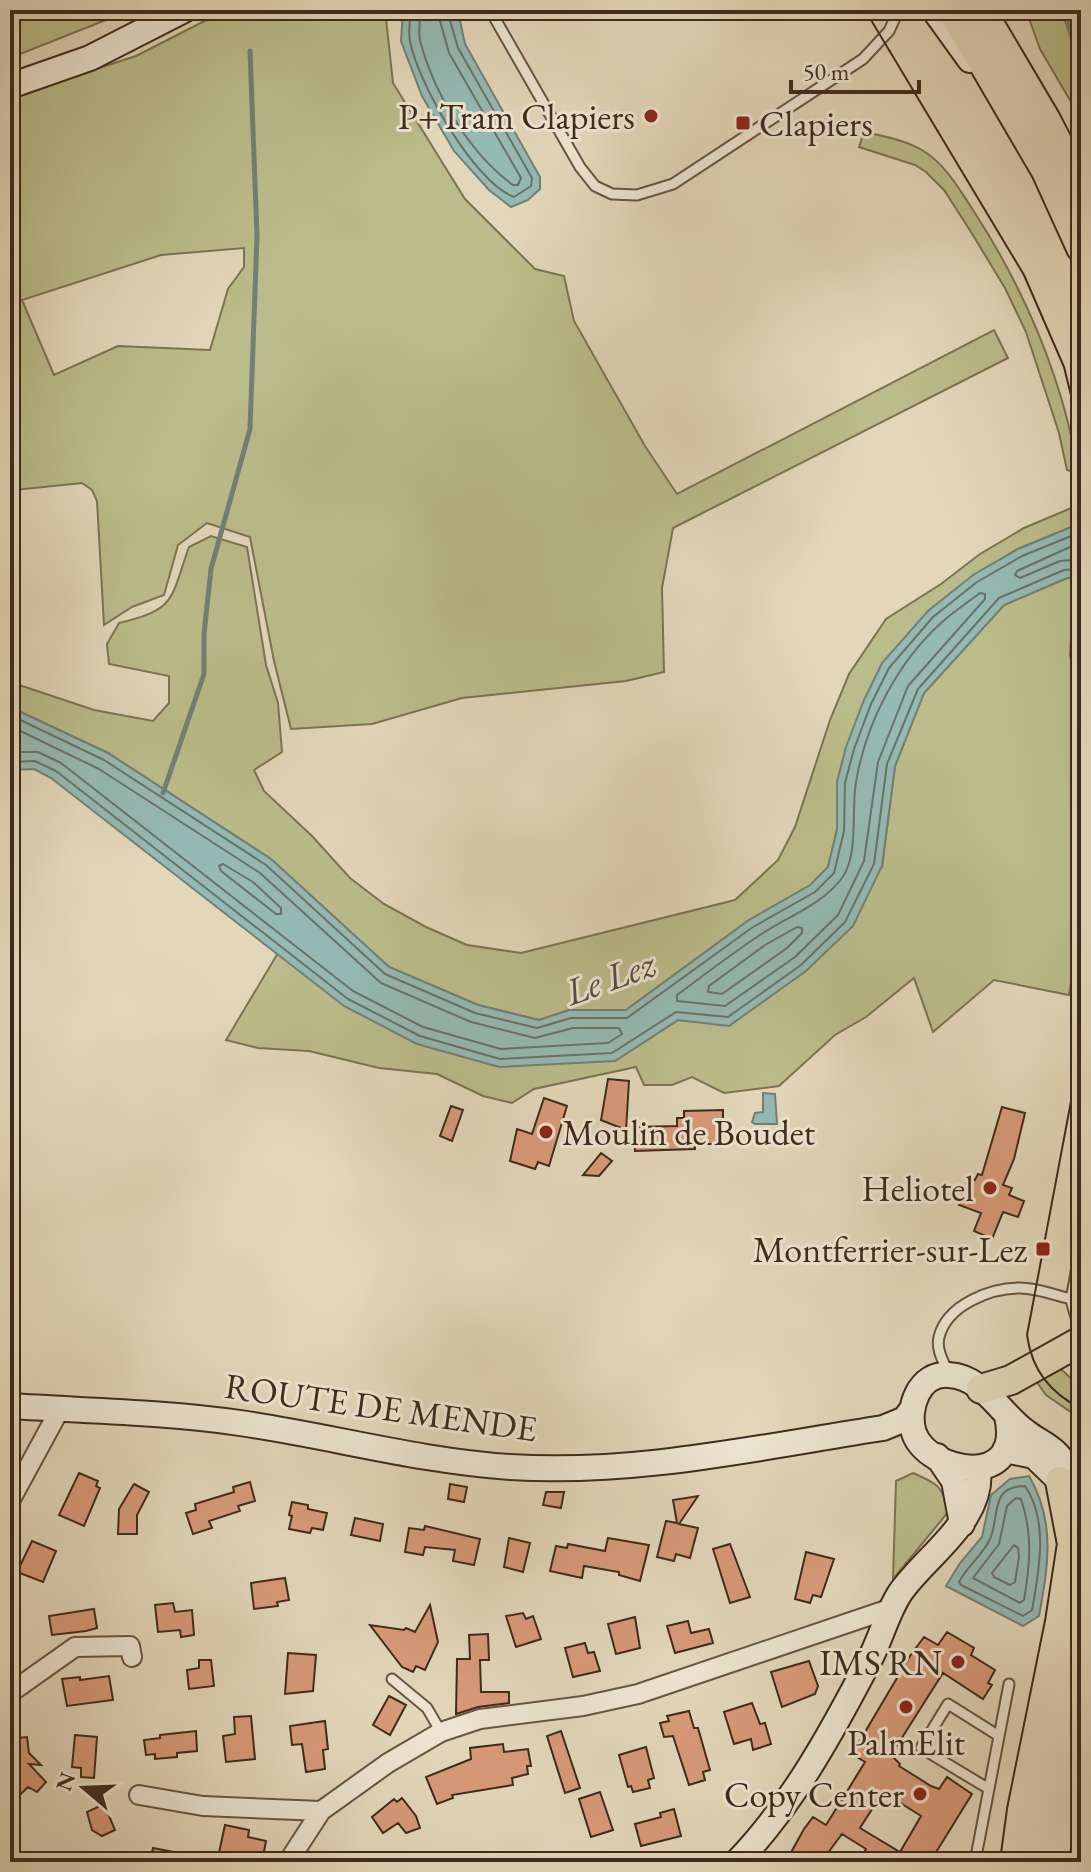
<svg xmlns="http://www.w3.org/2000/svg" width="1091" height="1872" viewBox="0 0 1091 1872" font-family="'EB Garamond',serif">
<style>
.green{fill:#bbbc8b;stroke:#7d7354;stroke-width:2;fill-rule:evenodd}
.water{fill:#95b9b3;stroke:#738077;stroke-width:2}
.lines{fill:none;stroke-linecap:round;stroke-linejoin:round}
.shore{stroke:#6a7268;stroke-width:2}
.stream{stroke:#738077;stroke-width:5}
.building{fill:#d89a79;stroke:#3f2a1c;stroke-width:2;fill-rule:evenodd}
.lane-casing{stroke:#685544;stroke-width:13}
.street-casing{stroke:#685544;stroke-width:22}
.secondary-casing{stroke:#3f2a1c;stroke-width:28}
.primary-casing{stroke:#3f2a1c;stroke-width:32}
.lane{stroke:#ede5d2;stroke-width:9}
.street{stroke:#ede5d2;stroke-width:18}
.secondary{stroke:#ede5d2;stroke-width:24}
.primary{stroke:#e3d7ba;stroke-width:28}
.tram{stroke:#3f2a1c;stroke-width:2}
.poi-dot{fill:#8f2418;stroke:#ede5d2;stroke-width:3}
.labels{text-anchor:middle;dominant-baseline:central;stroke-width:6;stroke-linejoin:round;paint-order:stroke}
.poi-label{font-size:36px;fill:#3f2a1c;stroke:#ede5d2;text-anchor:end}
.street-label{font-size:36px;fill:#3f2a1c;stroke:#ede5d2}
.water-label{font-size:38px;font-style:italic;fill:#544e42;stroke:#ede5d2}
</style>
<rect width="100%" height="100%" fill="#e3d7ba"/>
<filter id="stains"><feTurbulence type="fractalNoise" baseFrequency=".0025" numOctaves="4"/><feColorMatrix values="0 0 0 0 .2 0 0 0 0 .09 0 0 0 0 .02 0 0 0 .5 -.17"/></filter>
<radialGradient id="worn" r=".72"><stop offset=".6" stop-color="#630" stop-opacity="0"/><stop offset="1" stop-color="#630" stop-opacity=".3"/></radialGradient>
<path class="green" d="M10,10h121l-121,48z
M226,10h159l8,73 72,116 70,70 29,7 10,45 71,125 32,48 317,-164 14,28 -335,170 -11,60 2,84 -38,9 -164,17 -90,26 -81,5 -17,-68 -24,-124 -43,-14 -29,22 -14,50 -32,12 -28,18 -7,-124 -5,-11 -10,-7 -67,7 -2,-21 -3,1v-62l3,13 1,-28 -4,-31v-265l126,-41zM244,248v19l-16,22 -18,61 -92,-4 -64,29 -32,-75 139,-45z
M1026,10h55v109l-41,-70z
M864,132c19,4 41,8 58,18 22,13 37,38 51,60 52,80 90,170 106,264l-12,-4 -8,-37 -33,-101 -21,-44 -34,-56 -27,-42 -18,-18 -11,-7 -56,-18z
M1076,506l3,18 -61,25 -45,27 -45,35 -91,171v48l-9,37 -17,18 -62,35 -123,90h-57l-30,10 -61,-15 -89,-38 -118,-108 -163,-106 -98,-46v-25l84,28 59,11 16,-18v-27l-60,-12 -2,-20 12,-21c58,-14 51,-23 70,-76l22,-11 36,11 19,118 12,38 4,49 -28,18 10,21 48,45 38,42 34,26 42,23 41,18 54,8 214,-53 43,-40 17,-33 35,-107 19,-46 37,-55 55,-35 39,-30 44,-26z
M1081,576v14l-8,7 -3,58 11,58v211l-12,71 -75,-15 -61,52 -19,-54 -48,39 -31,18 -56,51 -55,7 -32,-16 -20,8h-28l-8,-18 -102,22 -22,14 -29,-7 -46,-22 -58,-6 -70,-17 -51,-3 -32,-8 52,-87 337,108 63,-41 51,5 153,-158 13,-101 29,-73 80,-88 63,-27z
M1061,1369l20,19v31l-35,-24 -10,-14z
M913,1473c23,10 29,12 36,38l-56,68 3,-98z"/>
<path class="water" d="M403,10h50l7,11 5,23 75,133v12l-12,11 -17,7 -22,-17 -35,-39 -32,-55 -21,-55z
M1081,523v53l-14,2 -63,27 -80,88 -29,73 -13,100 -29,60 -47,45 -77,55 -51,-6 -63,41 -116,6 -82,-23 -73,-38 -293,-228 -17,-9 -24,1v-63l98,46 163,106 118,108 89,38 61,15 30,-10h57l123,-90 61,-35 18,-18 9,-37v-48l9,-35 18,-47 18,-37 46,-52 45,-36 45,-26z
M763,1093l12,1 2,30h-22l-3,-2 3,-9 8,-1z
M1029,1476c27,46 19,91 10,140l-16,10 -77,-40 14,-23 22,-26 9,-42 19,-16z"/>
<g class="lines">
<path class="shore" d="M411,10c-1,10 -3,21 -1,31 8,42 64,141 104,156l17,-11 1,-8 -74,-130 -11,-38
M421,10c-1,10 -3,21 -1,31 14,52 49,112 93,144h5l3,-7 -72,-125 -12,-43
M1081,542l-64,29 -2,4 5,3 40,-17 21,-2
M980,593l5,1v5l-77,87 -30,76 -14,99 -26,54 -43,42 -70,49 -48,-5v-6c27,-20 53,-40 80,-58 28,-20 63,-30 85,-59 17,-23 9,-69 14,-96 10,-59 41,-119 85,-159 12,-11 26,-20 39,-30z
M10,715l94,45 162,105 119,109 90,39 62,15 34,-10h56l126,-91 62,-35 19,-19 10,-42 1,-48 9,-34 17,-45 18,-36 44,-51 44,-35 45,-26 59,-24
M10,726l89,43 161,104 121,110 90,39 64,16 38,-10h46l3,6 -14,9 -107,6 -78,-22 -70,-36 -292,-228 -23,-11h-28
M10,762l25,-1 21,10 292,228 72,37 80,23 112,-6 64,-41 52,5 73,-52 44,-43 29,-58 13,-100 31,-75 81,-91 65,-28 17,-1
M223,864l30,18 28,26v6h-5l-55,-43 -2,-5z
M797,927l5,1v5l-15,15 -65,46 -14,-2 1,-6 56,-41z
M1025,1486c24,35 14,85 7,124l-9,6 -62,-31 -2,-3c8,-16 24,-27 31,-43 10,-22 -1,-53 35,-53z
M1016,1498l5,1c12,35 9,66 3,101l-4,3 -47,-25 26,-34 8,-38z
M1014,1545l4,3 1,9 -4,25 -5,3 -16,-8 -2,-4z"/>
<path class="stream" d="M1063,10l18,54
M163,793l41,-119v-40l7,-65 39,-140 7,-193 -7,-185"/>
</g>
<path class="building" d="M608,1079l21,2 -3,49 -25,-10z
M544,1098l23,8 -18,60 -11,-4 -3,7 -25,-8 7,-32 15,5z
M451,1106l12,4 -11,31 -12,-5z
M1002,1107l23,6 -11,46 -11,26 9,3 -3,7 15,6 -6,16 -15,-5 -11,27 -18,-8 7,-18 -22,-8 9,-27 7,2 3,-6 4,1z
M723,1110v34h-28v5l-60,2 -1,-24 43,-1v-8h7v-7z
M601,1153l11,8 -13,15 -16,-1z
M79,1473l19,8 -2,5 4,2 -16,38 -25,-11z
M250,1482l5,19 -17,5 2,5 -31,10 3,7 -19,6 -7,-21 10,-3 -1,-6 39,-12 -1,-5z
M134,1484l15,8 -12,23v19h-19l1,-25z
M450,1484l17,3 -3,15 -16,-3z
M546,1492h18l-3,16 -18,-3z
M698,1496l-19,28 19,4 -8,30 -14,-4 -2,7 -17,-4 9,-36 11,2 -4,-23z
M292,1502l16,3v4l19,4 -4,17 -11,-2 -2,5 -21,-4 3,-13 -3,-1z
M355,1518l28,6 -3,17 -29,-6z
M425,1526l55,13 -6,26 -21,-4 2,-11 -30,-3 -2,8 -18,-3 4,-24 15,2z
M509,1538l21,5 -7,29 -19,-5z
M608,1538l41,7 -9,36 -21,-6v-3l-35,-6 -2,12 -32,-7 6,-25 11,2 1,-4 37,7z
M32,1541l24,10 -13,31 -26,-10z
M730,1544l20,53 -20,6 -17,-54z
M806,1552l28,7 -13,38 -8,-2 -3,8 -15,-4z
M285,1578l4,22 -12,2 1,4 -24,3 -3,-26z
M173,1603l2,9 17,-2 2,25 -13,2 -1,-7 -22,2 -3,-27z
M430,1605l8,37 -13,28 -9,-4 -3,6 -11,-5 -32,-42 34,5 2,-2 9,4z
M94,1609l3,19 -11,3 -34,4 -3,-19z
M523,1613l3,6 7,-3 8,23 -25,8 -10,-31z
M635,1617l5,31 -24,6 -8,-30z
M688,1621l3,12 18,-4 4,14 -38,10 -8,-27z
M947,1632l27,16 -3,7 24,15 -7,13 4,2 -9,14 -40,-26 -52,82 9,9 -1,2 32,20 8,3 8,-12 25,17 -42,68h-72l8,-13 -24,-15 -21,28h-22l-10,-6 15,-27 9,-12 13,8 20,-32 19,-31 -13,-8 58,-98 14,-19 14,8zM883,1792l38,24 -21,36 -40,-24z
M488,1634l1,26h-9l1,32h28v11l-31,4 -22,7 1,-55h13l-1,-24z
M585,1643l3,10 6,-1 6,19 -27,6 -8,-29z
M288,1653l28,2 -3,36 -28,3z
M199,1660h12l3,26 -25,3 -2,-19 12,-2z
M809,1661l9,25 -3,8 -33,13 -11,-35z
M109,1676l4,24 -46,6 -5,-27 18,-2v3z
M389,1696l17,9 -16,30 -17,-10z
M752,1703l8,21 5,-1 6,21 -18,6 -2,-11 -17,5 -10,-32z
M689,1711l5,17h4l12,42 -7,2 2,8 -16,5 -16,-49 -9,1 -4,-14 9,-2 -2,-5z
M251,1716l4,43 -29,3 -3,-26 12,-2 -1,-17z
M325,1721l3,28 -5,1 2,19 -19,3 -4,-28 -10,1 -2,-19z
M196,1731l1,20 -20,2v4l-22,2v-5l-9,1 -2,-15 16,-2v-3z
M561,1731l19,57 -15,5 -18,-57z
M75,1735l22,2 -3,41 -13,-1v-9l-9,-1z
M27,1737l2,16 12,12 -12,-1 17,18 -9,10 -9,-5 -8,8 -10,-8v-48z
M503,1744l1,8 24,-3 3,17h-4l1,8 -16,4 1,7 -61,10 1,3 -16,6 -11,-27 45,-18 -1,-11z
M646,1747l8,31 -6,2 2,8 -17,4 -2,-6 -3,1 -9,-32z
M600,1792l13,38 -22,7 -12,-38z
M402,1798l14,18 4,12 -14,5 -8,-10 -15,10 -11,-16 22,-18 3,3z
M104,1804l11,26 -13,6 -10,-6 -5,-18z
M674,1809l7,27 -40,10 -6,-22 26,-7 -1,-4z
M225,1825l24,5 -1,7 18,4 -4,21h-45z
M153,1848l37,7 -1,7h-39z"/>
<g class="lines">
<g class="lane-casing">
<path id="lane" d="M490,10l90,157 15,19 17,8 25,1 36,-11 190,-125 26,-28 6,-13 -1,-8
M1077,1341v-20l-6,-21 10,-55
M948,1372c-5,-11 -12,-23 -9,-35 8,-32 51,-49 81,-49 20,0 41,10 61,13
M392,1679l35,29 14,24
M989,1789l-68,-41 27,-44 51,32
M975,1862l34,-178"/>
</g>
<g class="street-casing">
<path id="street" d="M10,1501l50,-92
M10,1693l65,-46 55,-1 2,11
M139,1795l64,11 118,5
M288,1862l33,-51 67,-48 53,-31 39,-13 103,-13 55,-12 254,-86"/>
</g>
<g class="secondary-casing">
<path id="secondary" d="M934,10l36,50
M10,86l80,-28 94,-48
M10,1406c77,5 154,6 230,17 90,13 179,38 270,44 125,8 250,-20 373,-39l22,-9 5,-7
M1007,1416c17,75 -79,57 -93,17 -8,-24 5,-61 35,-58 35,2 52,40 77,57 10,8 21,12 30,21 10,10 15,24 25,34
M1005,1450l29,6 26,25
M937,1456l17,25 8,43
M737,1862c56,-58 96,-132 133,-203 11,-21 17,-46 30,-66 26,-38 85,-73 78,-125"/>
</g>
<g class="primary-casing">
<path id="primary" d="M952,10l94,161 35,77
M981,10l65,110 35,68
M981,1389l30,-9 70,-39
M1015,1862l7,-52 38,-188 12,-78 -12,-63
M1033,1862l48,-239
M1053,1862l28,-139"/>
</g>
<use href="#lane" class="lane"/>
<use href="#street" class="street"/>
<use href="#secondary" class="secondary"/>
<use href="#primary" class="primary"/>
<path class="tram" d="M865,10l159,265 40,92 17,69
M1081,1048l-54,287c5,36 23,57 54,74"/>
</g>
<g class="poi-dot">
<circle cx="651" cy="116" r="8"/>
<rect x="735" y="115" width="16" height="16" rx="4"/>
<circle cx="546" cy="1132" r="8"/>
<circle cx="990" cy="1188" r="8"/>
<rect x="1035" y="1241" width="16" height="16" rx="4"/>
<circle cx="958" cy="1662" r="8"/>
<circle cx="906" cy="1707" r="8"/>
<circle cx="920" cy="1794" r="8"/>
</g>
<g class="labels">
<g class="poi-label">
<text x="635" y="116">P+Tram Clapiers</text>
<text x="759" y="123" text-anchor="start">Clapiers</text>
<text x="562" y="1132" text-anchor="start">Moulin de Boudet</text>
<text x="974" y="1188">Heliotel</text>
<text x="1027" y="1249">Montferrier-sur-Lez</text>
<text x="942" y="1662">IMS RN</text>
<text x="906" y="1742" text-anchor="middle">PalmElit</text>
<text x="904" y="1794">Copy Center</text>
</g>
<g class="street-label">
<text transform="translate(381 1407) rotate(8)">ROUTE DE MENDE</text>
</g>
<g class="water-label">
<text transform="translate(610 977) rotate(-20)">Le Lez</text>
</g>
</g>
<rect width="1091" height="1872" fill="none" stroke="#e3d7ba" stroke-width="40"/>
<rect x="12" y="12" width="1067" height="1848" fill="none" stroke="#3f2a1c" stroke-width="4"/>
<rect x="20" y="20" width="1051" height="1832" fill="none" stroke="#3f2a1c" stroke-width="2"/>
<g transform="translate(84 1788) rotate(289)" stroke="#ede5d2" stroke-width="6" paint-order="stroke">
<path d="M0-6L14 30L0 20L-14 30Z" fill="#3f2a1c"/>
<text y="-12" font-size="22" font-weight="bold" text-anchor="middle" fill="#3f2a1c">N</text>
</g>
<path d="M791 80v12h128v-12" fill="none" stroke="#3f2a1c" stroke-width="4"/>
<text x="803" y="80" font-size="24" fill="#3f2a1c" stroke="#ede5d2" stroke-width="6" paint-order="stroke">50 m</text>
<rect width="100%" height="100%" filter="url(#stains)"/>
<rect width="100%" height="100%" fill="url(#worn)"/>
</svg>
